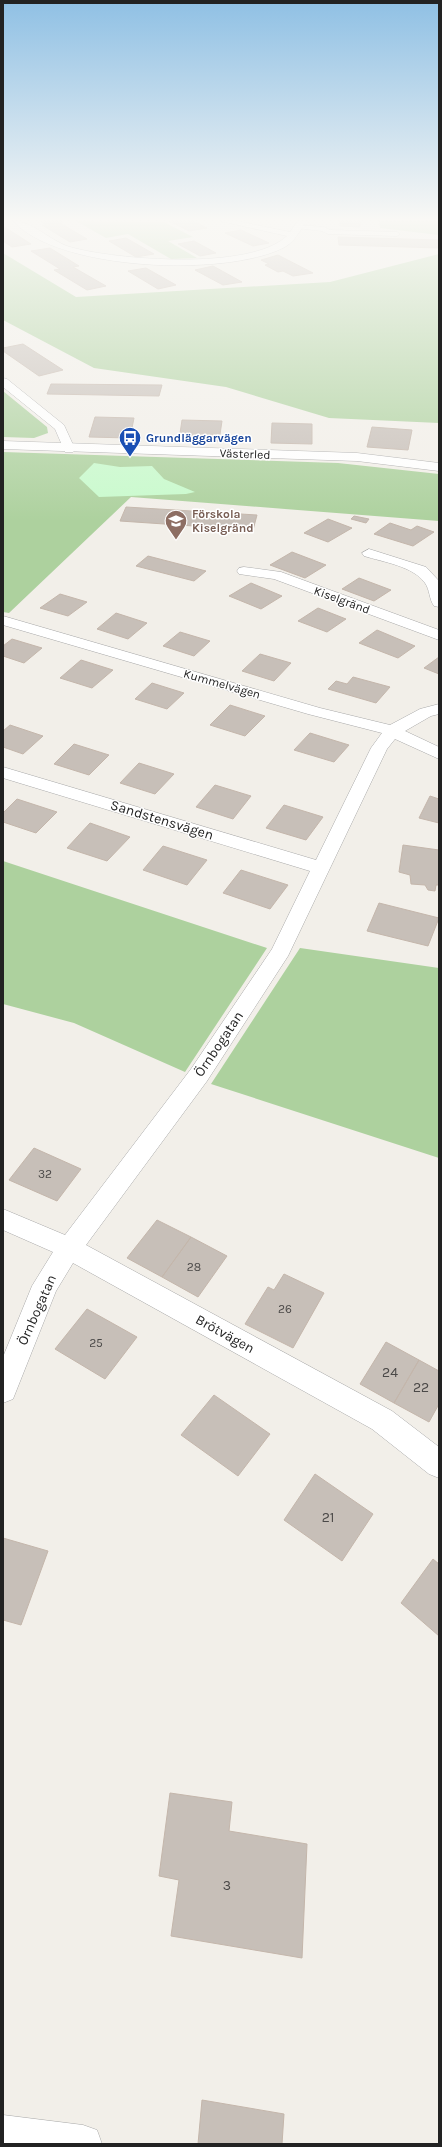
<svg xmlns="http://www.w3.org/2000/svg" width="442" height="2147" viewBox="0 0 442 2147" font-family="Karla,sans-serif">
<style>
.forest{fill:#add19e}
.park{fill:#c8facc}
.building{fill:#c7bfb8;stroke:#c4b6ab}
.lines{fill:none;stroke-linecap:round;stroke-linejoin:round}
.service-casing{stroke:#a9a9a9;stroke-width:1}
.minor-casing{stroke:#a9a9a9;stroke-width:1}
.tertiary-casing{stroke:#a9a9a9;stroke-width:1}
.service{fill:#fff;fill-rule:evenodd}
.minor{fill:#fff;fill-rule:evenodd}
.tertiary{fill:#fff;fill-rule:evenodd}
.labels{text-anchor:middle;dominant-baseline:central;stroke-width:3;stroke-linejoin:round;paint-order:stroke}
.far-transit-label{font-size:12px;font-weight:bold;fill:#164399;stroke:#fff;text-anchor:start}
.far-street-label{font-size:12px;fill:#222;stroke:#fff}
.far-education-label{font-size:12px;font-weight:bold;fill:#785e54;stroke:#fff;text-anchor:start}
.number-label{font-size:12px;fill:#4b4948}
.street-label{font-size:14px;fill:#222;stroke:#fff}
.near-number-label{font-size:14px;fill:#4b4948}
</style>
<rect width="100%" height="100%" fill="#f2efe9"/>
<path class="forest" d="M76,221l88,1 29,15 -25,4 29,17 -26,1 -43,-25 -22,4z
M379,221h60v14l-59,-7z
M3,253l73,44 254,-15 109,-28v169l-110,-5 -103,-31 -132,-19 -91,-48z
M3,391l44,36 1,6 -14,5 -31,-1z
M3,452l335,11 101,11v47l-308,-24 -122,116 -6,-1z
M3,861l264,87 -82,124 -111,-49 -71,-19z
M300,948l139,20v190l-228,-74z"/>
<path class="park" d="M94,463l26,4 32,-1 12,13 31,13 -9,2 -87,3 -20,-19z"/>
<path class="building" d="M41,221h22l-3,2 27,16 -17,3 -28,-17h4z
M169,221h24l14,7 -18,3z
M340,221h20v6l-20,-1z
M3,226l28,18 -19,3 -9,-6z
M241,230l28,13 -16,3 -28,-13z
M338,237l101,3v8l-100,-3z
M126,238l28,16 -18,3 -27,-16z
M194,241l22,12 -16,3 -22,-12z
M50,248l29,18 -6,1 33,19 -19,4 -33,-20 6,-1 -29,-18z
M278,255l35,18 -20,3 -10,-5 -5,1 -13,-7 4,-1 -8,-4z
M213,266l29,16 -19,3 -28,-15z
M146,268l30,17 -18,4 -30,-18z
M23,344l40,26 -24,6 -36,-25v-3z
M51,384l111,1 -3,11 -112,-2z
M95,417l39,1 -4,20 -41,-1z
M182,420l40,1 -3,20 -40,-1z
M272,423l40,1v20l-41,-1z
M372,427l40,3 -4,20 -41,-3z
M126,507l131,8 -4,15 -133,-9z
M354,516l15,3 -3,4 -15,-4z
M328,519l24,9 -24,14 -24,-9z
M390,523l21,7 6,-4 17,6 -21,14 -39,-12z
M292,552l34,13 -21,13 -35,-13z
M148,556l58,15 -12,10 -58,-15z
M359,578l32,12 -17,11 -32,-12z
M251,583l31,13 -21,13 -32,-13z
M60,594l27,8 -19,14 -28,-8z
M318,608l28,11 -19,13 -29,-11z
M116,613l31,10 -19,16 -31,-10z
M377,630l38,16 -17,12 -39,-15z
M180,632l30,9 -16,15 -31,-10z
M12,639l30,9 -18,15 -21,-7v-10z
M260,654l31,9 -17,18 -32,-10z
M439,657v17l-15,-6z
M81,660l32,10 -21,18 -32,-10z
M353,677l37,10 -14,16 -48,-14 8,-8 11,3z
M152,683l32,10 -17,16 -32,-10z
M230,705l35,11 -20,20 -35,-11z
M10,725l33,11 -20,18 -20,-7v-16z
M310,733l39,12 -15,17 -40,-12z
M74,744l35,11 -20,20 -35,-11z
M139,763l35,11 -19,20 -35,-11z
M215,785l36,11 -18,23 -37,-12z
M430,796l9,3v24l-20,-5z
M17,799l40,13 -21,21 -33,-11v-9z
M284,805l39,12 -17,23 -40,-12z
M90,823l40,14 -23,24 -40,-13z
M403,845l36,5v35h-3l-1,6 -7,-1 -3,-5 -14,-1 -1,-9 -11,-3z
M163,846l44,14 -20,25 -44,-15z
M241,870l47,15 -18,24 -47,-16z
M379,903l60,15 -11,28 -61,-15z
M34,1148l47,21 -24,32 -48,-21z
M157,1220l34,17 -29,40 -35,-19z
M191,1237l36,19 -29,41 -36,-20z
M284,1274l40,19 -31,55 -48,-24 23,-37 6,3z
M87,1309l50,28 -32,42 -50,-30z
M386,1342l33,18 -25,43 -34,-19z
M419,1360l20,11v33l-10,18 -35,-19z
M214,1395l56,39 -32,42 -57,-41z
M315,1474l58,40 -31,47 -58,-41z
M3,1538l45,13 -27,74 -18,-5z
M433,1559l6,5v72l-38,-33z
M170,1793l62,9 -3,29 78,13 -5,114 -131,-22 8,-56 -20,-4z
M202,2100l82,14 -2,30h-84z"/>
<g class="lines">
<g class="service-casing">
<path id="service" d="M298,225l26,2 6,3 67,2 3,2 -3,2 -69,-2 -6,-3 -26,-3v-2z"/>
</g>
<g class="minor-casing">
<path id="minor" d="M13,221c20,0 37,20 57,26 46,13 180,24 217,-11l-67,-15h17l53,11 8,-11h8c-6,10 -12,22 -23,27 -58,29 -225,23 -270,-27z
M3,378l4,1 57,46 11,24 -2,3h-8l-10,-23 -52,-42z
M369,549l57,18 13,14v26l-5,-1c-5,-7 -4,-16 -9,-23 -12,-17 -42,-21 -61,-27l-2,-3z
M244,567l37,5 158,58v10l-165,-61 -35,-5 -2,-3 2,-3z
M3,616l317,92 70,17 30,-16 19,-5v10l-8,2 -26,15 34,16v12l-44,-20 -8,10 -99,207 -81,125 -121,164 306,166 47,36v31l-10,-4 -57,-45 -299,-166 -17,28 -43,108 -10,4v-46l29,-71 21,-34 -50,-22v-21l62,26 126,-166 81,-120 38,-78 -307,-93v-11l313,93 55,-112 11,-15 -74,-19 -305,-89z
M3,2115l80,10 14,5 5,14h-99z"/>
</g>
<g class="tertiary-casing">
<path id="tertiary" d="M3,441l354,12 82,10v8l-82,-10 -354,-12z"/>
</g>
<use href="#service" class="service"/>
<use href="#minor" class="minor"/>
<use href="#tertiary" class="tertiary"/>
</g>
<linearGradient id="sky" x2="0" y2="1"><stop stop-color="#8fc0e4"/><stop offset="0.42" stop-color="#f9f8f5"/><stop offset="1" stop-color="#f9f8f5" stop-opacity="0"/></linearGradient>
<rect width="442" height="522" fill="url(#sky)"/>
<defs>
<g id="bus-pin" transform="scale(1.15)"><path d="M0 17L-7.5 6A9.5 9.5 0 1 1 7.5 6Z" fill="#1a4fb4" stroke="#fff"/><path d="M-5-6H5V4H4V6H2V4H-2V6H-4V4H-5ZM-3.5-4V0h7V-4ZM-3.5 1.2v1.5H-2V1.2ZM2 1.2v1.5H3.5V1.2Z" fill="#fff"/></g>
<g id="school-pin" transform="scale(1.15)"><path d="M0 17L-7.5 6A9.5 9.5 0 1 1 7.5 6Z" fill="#8d6e63" stroke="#fff"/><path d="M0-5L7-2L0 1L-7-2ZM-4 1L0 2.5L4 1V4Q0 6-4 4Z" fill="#fff"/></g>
</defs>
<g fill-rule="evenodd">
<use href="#bus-pin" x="130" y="438"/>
<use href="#school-pin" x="176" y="521"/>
</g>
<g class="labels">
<g class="far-transit-label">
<text x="146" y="438">Grundläggarvägen</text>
</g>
<g class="far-street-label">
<text transform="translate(245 454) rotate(2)">Västerled</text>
<text transform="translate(342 600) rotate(20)">Kiselgränd</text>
<text transform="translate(222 684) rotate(16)">Kummelvägen</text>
</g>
<g class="far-education-label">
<text x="192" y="514">Förskola<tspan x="192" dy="14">Kiselgränd</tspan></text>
</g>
<g class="number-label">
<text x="45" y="1174">32</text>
<text x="194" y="1267">28</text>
<text x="285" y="1309">26</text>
<text x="96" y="1343">25</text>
</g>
<g class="street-label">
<text transform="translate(162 820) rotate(17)">Sandstensvägen</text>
<text transform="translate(219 1044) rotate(-56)">Örnbogatan</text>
<text transform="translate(37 1310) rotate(-66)">Örnbogatan</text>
<text transform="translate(225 1334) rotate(29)">Brötvägen</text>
</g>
<g class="near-number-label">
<text x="390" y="1372">24</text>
<text x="421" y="1387">22</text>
<text x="328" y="1517">21</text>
<text x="227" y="1885">3</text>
</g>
</g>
<rect width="442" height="2147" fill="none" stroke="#222222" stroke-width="8"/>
</svg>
